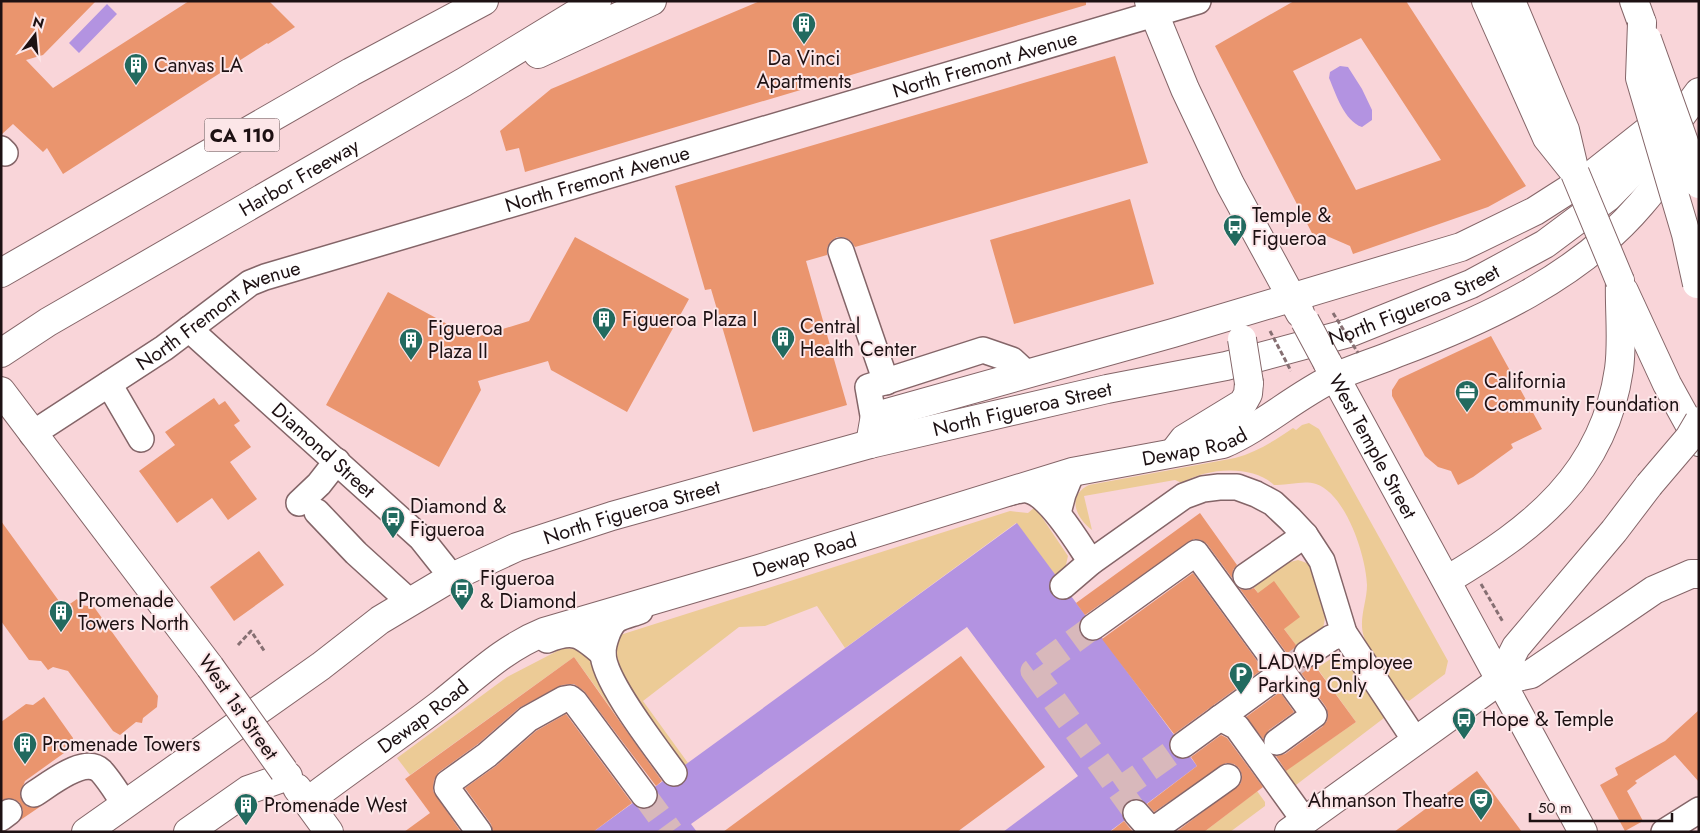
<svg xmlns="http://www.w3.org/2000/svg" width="1700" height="833" viewBox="0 0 1700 833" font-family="Jost,sans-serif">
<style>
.green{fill:#eccb96}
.water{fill:#b393e1}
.building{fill:#ea956e;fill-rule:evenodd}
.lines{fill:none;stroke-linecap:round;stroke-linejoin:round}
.minor-tunnel{stroke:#d8b8bb;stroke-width:25;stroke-dasharray:25 12;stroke-linecap:butt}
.minor-casing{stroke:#846568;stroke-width:28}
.major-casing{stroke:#846568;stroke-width:30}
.highway-casing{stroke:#846568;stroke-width:30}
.path{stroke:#866f72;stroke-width:3;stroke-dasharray:5 2.5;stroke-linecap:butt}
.minor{stroke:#fff;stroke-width:25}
.major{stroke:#fff;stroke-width:28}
.highway{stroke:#fff;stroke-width:28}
.major-bridge-casing{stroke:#846568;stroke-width:30;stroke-linecap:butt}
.highway-bridge-casing{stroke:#846568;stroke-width:30;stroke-linecap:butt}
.path-bridge{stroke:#866f72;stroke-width:3;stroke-dasharray:5 2.5;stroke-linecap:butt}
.major-bridge{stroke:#fff;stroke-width:28}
.highway-bridge{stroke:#fff;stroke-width:28}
.labels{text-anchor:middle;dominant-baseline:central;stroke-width:4;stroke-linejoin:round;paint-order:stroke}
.shield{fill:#fce6e8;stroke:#605153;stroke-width:1}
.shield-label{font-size:19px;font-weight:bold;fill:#1d1113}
.poi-label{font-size:20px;fill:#1d1113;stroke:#fce6e8;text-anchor:start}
.street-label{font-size:20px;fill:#1d1113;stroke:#fce6e8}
</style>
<rect width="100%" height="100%" fill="#f9d5d9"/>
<path class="green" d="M1309,423l10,6 129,232 -3,13 -36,27c-11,-4 -16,-15 -22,-24 -9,-13 -19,-25 -23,-40 -6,-17 3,-35 3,-52 -1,-29 -21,-91 -51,-101 -14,-4 -28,2 -42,1 -22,-21 -68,-17 -92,-2l-7,-3 -91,16 8,34c-16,-12 -26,-34 -3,-45l146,-27c22,-6 39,-17 58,-30l3,2 6,-5z
M1035,507l33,49 -3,13 -9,8 -40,-54 -171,125 -28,-42 -52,20 -26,1 -96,74 45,62 -6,4 -59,-87 -8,-31 2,-13 393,-125 18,2z
M1298,560c6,2 14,4 17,10 8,15 14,45 7,60l-24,18 -45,-62 29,-22z
M563,648l21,2 43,73 -1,6 -52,-72 -164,118 -13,-17 110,-81z
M1339,657l7,3 34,49 4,9 -88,67 -5,-1 -9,-11 74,-51 -39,-54 15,-10z
M1257,791l8,11v4l-35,26h-26z"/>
<path class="water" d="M107,4l10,10 -38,39 -10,-10z
M1340,66l8,1 14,22 10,21v10l-10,7c-18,-6 -26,-33 -33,-49l1,-6z
M1017,523l180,243 -88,66h-106l75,-56 -111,-149 -276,197 6,8h-104z"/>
<path class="building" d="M1,1h95l-53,54 -17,5 27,28 136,-87h80l26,26 -27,17 -1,-1 -204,131 -16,-26 -4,4 -30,-28 -12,11z
M760,1h326v4l-561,167 -6,-24 -13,3 -6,-20 51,-42z
M1294,1h112l120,185 -38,21 -135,47 -3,-8 -30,-13 -6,4 -99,-191zM1361,38l80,122 -85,30 -63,-119z
M1115,56l33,107 -293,84 -4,-6 -7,-4h-7l-6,4 -4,7v7l-21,6 41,144 -94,27 -42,-143 -6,1 -30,-104z
M1130,199l24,85 -140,40 -24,-84z
M575,237l114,62 -62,113 -76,-42 -3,-9 -70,20 3,9 -42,77 -113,-62 62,-113 85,46 56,-17z
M1491,336l51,93 -31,15 2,4 -40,29 -15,8 -7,-14 -13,-4 -13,-11 -33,-60v-6l7,-11z
M214,398l5,7 6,-4 15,20 -6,4 17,22 -21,15 27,37 -29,21 -16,-22 -35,25 -38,-52 36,-26 -10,-13z
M1200,513l37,52 -4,5 -1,8 -25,-34 -6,-4 -7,-1 -109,76 -9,-12z
M1,521l63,87 13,-9 4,6 13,2 64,89 -1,11 -14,11 -1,5 -6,-1 -16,13 -7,-4 -45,-60 -15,-4 -5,3 -7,-9 -12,-1 -28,-39z
M259,551l25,34 -50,36 -24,-34z
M1193,573l70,96 -89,65 -72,-95z
M1274,581l26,36 -16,12 12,16 -3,9 2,8 6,5 7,1 7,-2 41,56 -70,49 -10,-15 9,-2 37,-27 5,-6 1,-7 -2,-7 -86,-118 8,1 6,-2 4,5z
M961,656l84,111 -88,65h-234z
M574,657l88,124 -6,5 -72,-95 -10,-7 -12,1 -43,23 -41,36 -39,28 -5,8 -1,11 28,41h-57l26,-19 -25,-34z
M1280,692l14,20 -25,18 -6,9 -17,-22z
M44,697l29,41 -2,10 -46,33 -5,13 2,7 6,6 13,-1 -22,15 4,-10 -3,-8 -6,-4 -13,1v-78l25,-18 7,1z
M1699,710v72l-24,-27 -40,26 2,2 -10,8 16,30 -18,10 -25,-46 18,-10 -3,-7 50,-27z
M566,714l66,89 -39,29h-100l-2,-8 -26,-36 31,-22 40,-35z
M1221,735l6,3 36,49 -59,45h-28l65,-49 1,-8 -3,-7 -5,-4 -8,-1 -72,49 -7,-8 50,-38 -6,-9z
M1477,771l45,61h-128z
M1124,821l9,11h-23z"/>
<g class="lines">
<path class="minor-tunnel" d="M1093,627l-60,44 103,142
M1283,672l24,-18
M1119,790l64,-45
M644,795l27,37"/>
<g class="minor-casing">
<g id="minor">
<path d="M1,149l4,4"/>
<path d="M841,251l45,131"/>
<path id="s1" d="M189,329l232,209 31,39"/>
<path d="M109,384l32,55"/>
<path d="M874,421l-6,-34 115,-37 29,10 14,13"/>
<path id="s2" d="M32,434l132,-86 86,-65 15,-6 933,-276"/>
<path d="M1007,493c6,-1 14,-4 20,-3 23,4 51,53 64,72"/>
<path d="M299,503l20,-19 18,-23"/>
<path d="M317,512l39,41 54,49"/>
<path d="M1058,513l5,-19 9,-22"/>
<path d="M1246,576l59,-41"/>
<path d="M1063,586l28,-24 93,-66 19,-7 16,-2h18l19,7 17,9 17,16 15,16 17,26 22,72 71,107"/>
<path d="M640,611c-7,3 -19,5 -25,10 -7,7 -12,23 -12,32 0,28 54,96 71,120"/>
<path d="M1093,627l103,-74 118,162 -37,27"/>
<path d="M547,640c28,-11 34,-5 56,14"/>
<path d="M1307,654l24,-16 13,-5"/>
<path d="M1220,718l17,9 67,93"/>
<path d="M1183,745l100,-73"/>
<path d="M34,794c15,-9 50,-39 67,-23 9,10 16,22 23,32"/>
<path d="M1136,813l16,18 76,-54"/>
<path d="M1,818l8,-6"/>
<path d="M479,832l-32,-44 1,-5 39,-28 41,-36 36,-20 6,-1 5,4 69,93"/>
<path d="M1664,832l35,-22"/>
</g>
</g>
<g class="major-casing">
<g id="major">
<path d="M1149,1l36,88 45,95 70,129"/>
<path id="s3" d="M1327,362l256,470"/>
<path d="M1,391l209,276"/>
<path d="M870,444l4,-23 13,-8 286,-80 288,-86 74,-36 25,-16 33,-21 77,-61"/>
<path d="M1174,452l10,-13 59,-36 5,-9 1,-11"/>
<path d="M297,788l32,44"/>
<path id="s4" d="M307,802c44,-34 91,-65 135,-99 33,-26 62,-55 102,-71l205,-60 323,-100 151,-28c39,-17 71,-47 110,-66 21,-10 43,-16 64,-25 88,-33 182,-76 244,-149 13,-15 28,-34 36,-53"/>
<path id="s5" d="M86,832l235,-166 59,-46 72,-43 65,-30 95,-31 258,-72 237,-55 119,-23 123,-33 122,-49 74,-40 63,-47 52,-53 39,-52"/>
<path d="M188,832l60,-42 40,-14"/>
<path d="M1289,832l210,-151"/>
</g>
</g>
<g class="highway-casing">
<g id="highway">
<path d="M1486,1l61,137 28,35"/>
<path d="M1511,1l54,129 8,34"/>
<path d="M1634,1l8,22"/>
<path d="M538,54l114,-53"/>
<path d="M1,273l350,-201 133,-71"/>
<path d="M1624,291l43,93 32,58"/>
<path id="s6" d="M1,353l47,-31 416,-240 133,-81"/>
<path d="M1447,580c86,-51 157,-106 172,-211 4,-29 0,-58 1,-88"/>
<path d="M1499,681l17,-34 98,-116 35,-46"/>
<path d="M1499,681l32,-7 123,-84 37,-16h8"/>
</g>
</g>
<path class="path" d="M1481,584l22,38
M238,645l13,-14 14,21"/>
<use href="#minor" class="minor"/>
<use href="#major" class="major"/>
<use href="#highway" class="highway"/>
<g class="major-bridge-casing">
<path id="major-bridge" d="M1305,321l22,41
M1242,339l7,44
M210,667l74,104"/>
</g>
<g class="highway-bridge-casing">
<path id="highway-bridge" d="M1642,23l-2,55 46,156 11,50
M1647,39l52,145
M1575,173l45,108
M1649,485l40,-47 10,-17"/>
</g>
<path class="path-bridge" d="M1333,313l25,40
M1270,331l21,40"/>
<use href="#major-bridge" class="major-bridge"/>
<use href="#highway-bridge" class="highway-bridge"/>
</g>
<defs>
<g id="building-pin" transform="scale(1.25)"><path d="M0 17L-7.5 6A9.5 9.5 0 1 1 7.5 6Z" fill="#226a5f" stroke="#fce6e8"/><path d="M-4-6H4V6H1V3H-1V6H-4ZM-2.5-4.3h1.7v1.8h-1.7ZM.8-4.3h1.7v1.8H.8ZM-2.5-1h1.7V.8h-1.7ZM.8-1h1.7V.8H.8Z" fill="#fff"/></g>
<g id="bus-pin" transform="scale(1.25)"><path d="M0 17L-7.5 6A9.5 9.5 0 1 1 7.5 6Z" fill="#226a5f" stroke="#fce6e8"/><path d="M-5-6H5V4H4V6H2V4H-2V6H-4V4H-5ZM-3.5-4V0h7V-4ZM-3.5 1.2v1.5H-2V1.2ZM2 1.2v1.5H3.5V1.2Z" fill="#fff"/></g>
<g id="office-pin" transform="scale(1.25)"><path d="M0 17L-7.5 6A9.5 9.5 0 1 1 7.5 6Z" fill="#226a5f" stroke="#fce6e8"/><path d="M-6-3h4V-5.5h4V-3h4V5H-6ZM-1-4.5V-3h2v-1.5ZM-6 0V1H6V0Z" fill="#fff"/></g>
<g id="parking-pin" transform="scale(1.25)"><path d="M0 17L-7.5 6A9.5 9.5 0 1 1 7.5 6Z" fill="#226a5f" stroke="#fce6e8"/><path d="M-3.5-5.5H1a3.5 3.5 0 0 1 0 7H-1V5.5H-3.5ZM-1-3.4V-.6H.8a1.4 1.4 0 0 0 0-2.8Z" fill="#fff"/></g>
<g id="theatre-pin" transform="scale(1.25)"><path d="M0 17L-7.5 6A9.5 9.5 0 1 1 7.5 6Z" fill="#226a5f" stroke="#fce6e8"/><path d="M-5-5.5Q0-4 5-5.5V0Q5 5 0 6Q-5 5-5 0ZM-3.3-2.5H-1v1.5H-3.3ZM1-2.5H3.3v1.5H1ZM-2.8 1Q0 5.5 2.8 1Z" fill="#fff"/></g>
</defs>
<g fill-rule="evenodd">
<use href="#building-pin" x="804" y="24"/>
<use href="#building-pin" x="136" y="65"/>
<use href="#bus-pin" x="1235" y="226"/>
<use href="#building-pin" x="604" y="319"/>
<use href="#building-pin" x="783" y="338"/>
<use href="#building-pin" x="411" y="340"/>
<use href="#office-pin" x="1467" y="392"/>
<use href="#bus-pin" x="393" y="518"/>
<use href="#bus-pin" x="462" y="590"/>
<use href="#building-pin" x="61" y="612"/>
<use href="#parking-pin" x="1241" y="674"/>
<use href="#bus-pin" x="1464" y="719"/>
<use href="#building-pin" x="25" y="744"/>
<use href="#theatre-pin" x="1481" y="800"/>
<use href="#building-pin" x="246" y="805"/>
</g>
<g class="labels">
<rect class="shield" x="204.5" y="118.5" width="75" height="33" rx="4"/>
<g class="shield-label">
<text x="242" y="135">CA 110</text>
</g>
<g class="poi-label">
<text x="804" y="58" text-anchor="middle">Da Vinci<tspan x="804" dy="23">Apartments</tspan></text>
<text x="154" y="65">Canvas LA</text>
<text x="1252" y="215">Temple &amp;<tspan x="1252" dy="23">Figueroa</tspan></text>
<text x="622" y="319">Figueroa Plaza I</text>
<text x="800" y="326">Central<tspan x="800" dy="23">Health Center</tspan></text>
<text x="428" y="328">Figueroa<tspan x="428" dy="23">Plaza II</tspan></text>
<text x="1484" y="381">California<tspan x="1484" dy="23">Community Foundation</tspan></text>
<text x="410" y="506">Diamond &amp;<tspan x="410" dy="23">Figueroa</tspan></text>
<text x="480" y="578">Figueroa<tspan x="480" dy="23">&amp; Diamond</tspan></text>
<text x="78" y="600">Promenade<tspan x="78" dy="23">Towers North</tspan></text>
<text x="1258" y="662">LADWP Employee<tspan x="1258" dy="23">Parking Only</tspan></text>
<text x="1482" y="719">Hope &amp; Temple</text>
<text x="42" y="744">Promenade Towers</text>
<text x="1464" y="800" text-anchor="end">Ahmanson Theatre</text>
<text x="264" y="805">Promenade West</text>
</g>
<g class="street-label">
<text stroke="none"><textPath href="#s2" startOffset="1032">North Fremont Avenue</textPath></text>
<text stroke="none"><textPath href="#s6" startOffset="346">Harbor Freeway</textPath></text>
<text stroke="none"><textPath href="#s2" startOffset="628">North Fremont Avenue</textPath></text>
<text stroke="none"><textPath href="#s5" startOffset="1448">North Figueroa Street</textPath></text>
<text stroke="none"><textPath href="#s2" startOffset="222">North Fremont Avenue</textPath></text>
<text stroke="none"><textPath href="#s5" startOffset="1042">North Figueroa Street</textPath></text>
<text stroke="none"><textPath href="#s4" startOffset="969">Dewap Road</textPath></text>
<text stroke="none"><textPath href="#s3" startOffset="96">West Temple Street</textPath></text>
<text stroke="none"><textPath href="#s1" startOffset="181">Diamond Street</textPath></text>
<text stroke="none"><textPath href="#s5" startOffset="638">North Figueroa Street</textPath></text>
<text stroke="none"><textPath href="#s4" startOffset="564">Dewap Road</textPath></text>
<text transform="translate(238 707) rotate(55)">West 1st Street</text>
<text stroke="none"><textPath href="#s4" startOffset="144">Dewap Road</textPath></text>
</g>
</g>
<rect width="1700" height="833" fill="none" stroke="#1d1113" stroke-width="5"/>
<g transform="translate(35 35) rotate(16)" stroke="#fce6e8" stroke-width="4" paint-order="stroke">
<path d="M0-4L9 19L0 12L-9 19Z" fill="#1d1113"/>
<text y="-8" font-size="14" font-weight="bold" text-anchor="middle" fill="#1d1113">N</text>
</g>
<path d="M1530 813v8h142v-8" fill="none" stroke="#1d1113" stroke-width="2.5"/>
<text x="1538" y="813" font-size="15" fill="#1d1113" stroke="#fce6e8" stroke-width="4" paint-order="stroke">50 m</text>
</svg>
